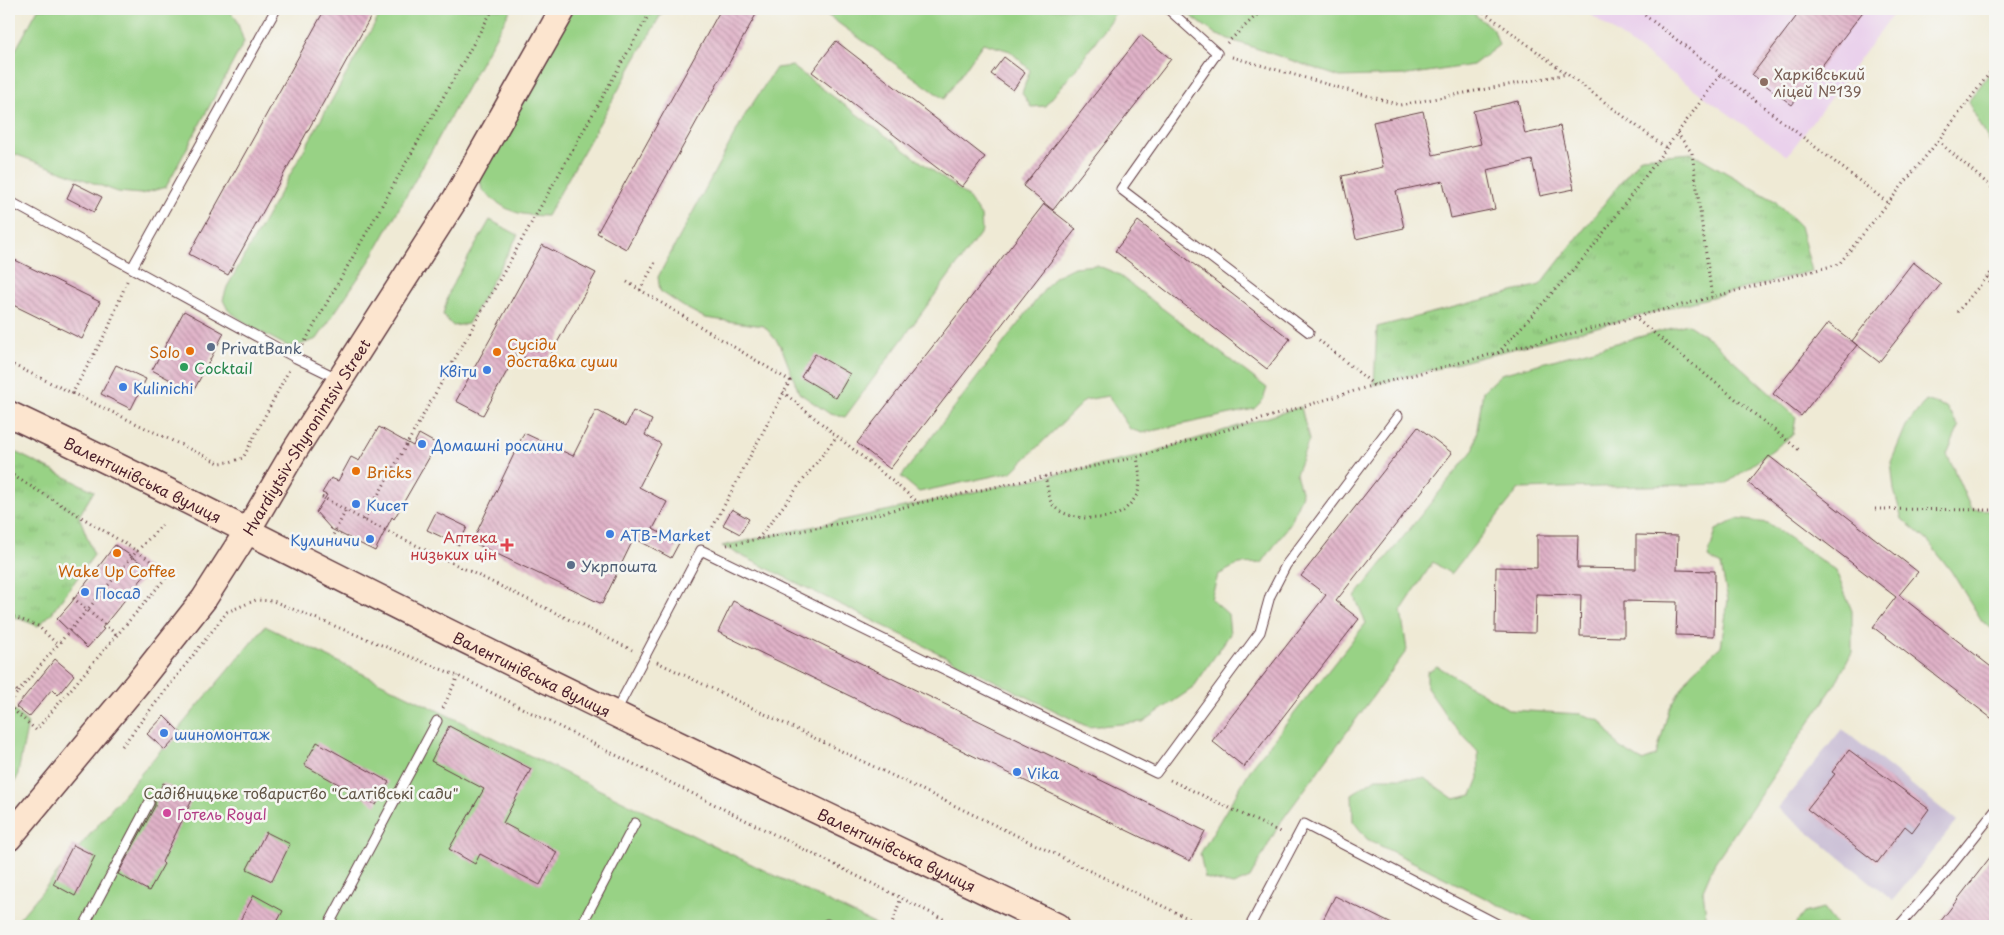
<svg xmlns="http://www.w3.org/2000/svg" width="2004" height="935" viewBox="0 0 2004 935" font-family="'Playpen Sans',sans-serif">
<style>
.built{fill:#ead1ec}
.industrial{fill:#cabfd6}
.grass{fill:url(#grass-tufts);stroke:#717858}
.garden{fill:#98d285;stroke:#717858}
.building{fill:url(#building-back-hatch)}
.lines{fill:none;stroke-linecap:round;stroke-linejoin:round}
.lane-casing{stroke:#633d44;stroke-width:11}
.secondary-casing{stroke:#633d44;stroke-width:28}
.path{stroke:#633d44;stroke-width:3;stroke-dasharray:1 4;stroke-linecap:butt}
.lane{stroke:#fff;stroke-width:9}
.secondary{stroke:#fce5cf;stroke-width:25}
.education-dot{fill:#8d6e63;stroke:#f6f6f2;stroke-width:2}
.service-dot{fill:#5c6f8a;stroke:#f6f6f2;stroke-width:2}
.food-dot{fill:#e8710a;stroke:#f6f6f2;stroke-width:2}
.leisure-dot{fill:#2e9e5b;stroke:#f6f6f2;stroke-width:2}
.shop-dot{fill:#3f7fe0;stroke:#f6f6f2;stroke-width:2}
.health-dot{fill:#e0444e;stroke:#f6f6f2;stroke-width:2}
.hotel-dot{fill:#d1479c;stroke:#f6f6f2;stroke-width:2}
.labels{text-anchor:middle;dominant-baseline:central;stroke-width:5;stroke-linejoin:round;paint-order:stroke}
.education-label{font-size:15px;fill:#785e54;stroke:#f6f6f2;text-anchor:start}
.food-label{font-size:15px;fill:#c56008;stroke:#f6f6f2;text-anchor:start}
.service-label{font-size:15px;fill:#4e5e75;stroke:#f6f6f2;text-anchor:start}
.leisure-label{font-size:15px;fill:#27864d;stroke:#f6f6f2;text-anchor:start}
.shop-label{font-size:15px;fill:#366cbe;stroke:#f6f6f2;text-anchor:start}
.street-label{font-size:15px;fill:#4a1f2b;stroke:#f6f6f2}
.health-label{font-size:15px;fill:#be3a42;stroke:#f6f6f2;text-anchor:end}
.park-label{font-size:15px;fill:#615546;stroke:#f6f6f2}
.hotel-label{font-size:15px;fill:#b23c85;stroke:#f6f6f2;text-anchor:start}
</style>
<defs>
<pattern id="grass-tufts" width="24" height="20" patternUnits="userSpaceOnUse" patternTransform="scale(1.25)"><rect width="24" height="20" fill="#98d285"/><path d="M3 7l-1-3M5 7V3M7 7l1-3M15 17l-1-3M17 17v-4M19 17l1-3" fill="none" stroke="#84b473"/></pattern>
<pattern id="building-back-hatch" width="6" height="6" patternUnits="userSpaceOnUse" patternTransform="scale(1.25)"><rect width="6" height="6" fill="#e0b2c8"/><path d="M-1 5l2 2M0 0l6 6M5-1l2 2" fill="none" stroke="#b890a3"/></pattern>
</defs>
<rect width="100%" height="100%" fill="#f6f6f2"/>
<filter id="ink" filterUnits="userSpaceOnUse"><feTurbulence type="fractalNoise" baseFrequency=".02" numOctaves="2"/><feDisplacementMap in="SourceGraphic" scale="10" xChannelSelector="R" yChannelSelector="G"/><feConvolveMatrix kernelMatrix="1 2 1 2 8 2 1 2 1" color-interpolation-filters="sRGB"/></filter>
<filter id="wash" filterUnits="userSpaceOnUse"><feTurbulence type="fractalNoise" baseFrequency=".0096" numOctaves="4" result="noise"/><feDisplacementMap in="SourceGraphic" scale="20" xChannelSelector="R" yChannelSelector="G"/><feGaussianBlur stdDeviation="1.12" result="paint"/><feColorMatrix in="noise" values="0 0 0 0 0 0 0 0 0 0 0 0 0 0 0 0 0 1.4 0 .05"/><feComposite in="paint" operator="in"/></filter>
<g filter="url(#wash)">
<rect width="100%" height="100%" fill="#efead5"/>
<path class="built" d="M1583,9h314l-110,147z"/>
<path class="industrial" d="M1842,729l115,92 -64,79 -115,-92z"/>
<path class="grass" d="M1692,153l83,48 25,25 12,45 -438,114 3,-58 163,-42 101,-128z
M9,449l85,42 -15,25 15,39 -43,59 -13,12 -26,-10 -3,-12z"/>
<path class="garden" d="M38,9h189l9,9 8,24 -78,145 -25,7 -23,-2 -109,-40v-90z
M383,9h128l-142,253 -52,77 -20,7h-10l-39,-21 -20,-15 -5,-10 4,-13z
M573,9h91l-117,207c-34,-1 -40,-5 -65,-26l-3,-17z
M821,9h297l-42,60 -31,37 -14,1 -9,-14 8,-23 -20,-19 -27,-8 -39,56 -121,-87z
M1181,9h287l26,21 5,15 -26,20 -65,10 -68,2 -123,-42z
M792,66l175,130 14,20 1,15 -137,186 -15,-3 -31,-21 -18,-47 -17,-20 -59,-8 -21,-11 -24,-16 -2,-14 87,-162 31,-47z
M1995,66v86l-27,-50z
M490,220l28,15 -50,89 -15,2 -10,-11 7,-26z
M1096,265l20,8 151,115 -4,12 -9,9 -112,24 -12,-4 -22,-33 -23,4 -73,72 -93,20 -18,-15 153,-200 20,-10z
M1687,324l23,15 86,78 -3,18 -67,49 -207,5 -68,85 -18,-12 -32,49 6,39 -127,173 -30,55 -17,7 -28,-7 -5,-24 52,-87 114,-144 -11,-26 119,-148 9,-58 18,-17z
M1926,400l20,7 13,20 -12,27 24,55 24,1v121l-13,-10 -31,-50 -23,-30 -26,-22 -8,-29 -3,-28 15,-36z
M1301,407l8,33 -13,34 6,20 -11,28 -29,41 -23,1 -21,11 -7,24 17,15 2,20 -37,54 -50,34 -55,5 -366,-181 415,-89z
M1737,519l31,4 68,48 16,40v41l-16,31 -121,179 -12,28 3,26 19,10h-184l-174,-87 -14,-18 -1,-27 24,-16h48l30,21 18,-4 7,-17 -1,-26 -28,-31 -23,-33v-16l10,-6 73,44 71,4 20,7 18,26 23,14 14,-5 13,-47 23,-37 29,-26 7,-46 -7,-35 -13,-8 8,-27z
M265,626l613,300h-865z
M9,706l19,17 -11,55 -8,13z
M1823,908l14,18h-43l10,-13z"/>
<g id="blocks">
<path class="building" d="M325,9h50l-147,266 -39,-21z
M721,9h38l-133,240 -29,-16z
M1802,9h63l-73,96 -40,-30z
M1141,35l30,24 -118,151 -30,-24z
M836,41l149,116 -23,30 -150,-115z
M1004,57l21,16 -12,17 -22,-16z
M1518,101l7,33 35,-8 14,63 -34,7 -8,-36 -45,10 8,39 -44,9 -8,-37 -47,10 8,37 -48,11 -14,-63 41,-9 -10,-45 50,-11 10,44 48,-11 -8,-33z
M74,183l28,14 -8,15 -27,-14z
M1044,204l32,25 -186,240 -33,-26z
M1138,221l152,118 -23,30 -152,-118z
M542,245l54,28 -53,95 -26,-15 -34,62 -27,-14z
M9,257l91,45 -18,37 -73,-36z
M1913,262l28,22 -62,78 -27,-21z
M184,311l40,22 -31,59 -41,-22z
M1828,323l29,22 -56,71 -28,-22z
M815,354l35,20 -14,24 -35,-21z
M116,365l30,14 -15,30 -30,-15z
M596,410l30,16 7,-15 19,9 -7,15 16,9 -22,43 28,15 -14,27 26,14 -8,15 -37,-20 -32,66 -130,-62 52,-109 49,23z
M379,427l34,19 6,-12 18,10 -43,75 -2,-2 -17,34 -44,-22 -15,-17 11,-17 -5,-2 9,-15 7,3 13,-24 8,4z
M1418,427l34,26 -116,148 23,18 -115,148 -32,-26 114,-146 -25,-19z
M1769,456l149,116 -19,23 96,75v51l-122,-94 23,-30 -148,-114z
M732,509l17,10 -9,15 -17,-9z
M436,512l31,15 -8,18 -32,-15z
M1537,535h41l-1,33 59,1v-34l42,1 -1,34 38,1 -1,65 -38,-1 1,-33 -53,-1v36l-44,-1 1,-41 -45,-1 -1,39 -40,-1 1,-65 41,1z
M115,545l35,24 -48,59 2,1 -17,19 -30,-29 14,-16z
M733,601l472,230 -15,30 -472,-229z
M55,659l19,16 -16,20 -6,-6 -23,28 -13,-10z
M164,716l17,17 -16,17 -18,-16z
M449,726l82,43 -28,54 54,29 -17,33 -60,-31 -5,10 -26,-15 35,-60 -53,-28z
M317,742l72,40 -13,23 -72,-40z
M1849,750l80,59 -17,23 -7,-6 -28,37 -70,-54 28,-35 -3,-2z
M163,783l30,15 -31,64 2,2 -15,27 -31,-17 37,-68v-6z
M266,832l24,12 -18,37 -25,-12z
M73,845l22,11 -20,40 -22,-12z
M1995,851v70l-4,5h-54z
M254,895l29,16 -8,15h-38z
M1335,896l61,30h-76z"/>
</g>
</g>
<g filter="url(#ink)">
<use href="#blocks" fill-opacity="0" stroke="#633d44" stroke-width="1"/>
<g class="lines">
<g class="lane-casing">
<path id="lane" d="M1168,9l49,44 -96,136 188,143
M9,201l287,157 43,21
M132,268l144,-259
M615,713l86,-163 455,223 104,-141 10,-36 16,-31 112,-149
M84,926l65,-123
M328,926l109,-205
M581,926l54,-103
M826,926l1,-2
M1250,926l54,-102 197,102
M1899,926l44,-50 52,-65"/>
</g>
<g class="secondary-casing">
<g id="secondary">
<path id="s1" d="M9,414c161,75 318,159 478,237 189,94 380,183 570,275"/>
<path id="s2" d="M9,838l127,-153 68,-86 44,-69 47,-80 161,-252 107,-189"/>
</g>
</g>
<path class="path" d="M1480,9l186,139
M1637,9l251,194
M1227,43l36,-34
M1232,57l168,48 167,-31
M1677,133l15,20 20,144
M1938,141l57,49
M1988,277l7,20
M627,282l163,99 -82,155
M640,290l15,-27
M1957,312l38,-44
M1634,317l165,133
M1319,340l55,45
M303,345l190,-336
M1498,353l92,-102 131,-177
M9,363l210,100 11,-1 13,-4 46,-88
M783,392l136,111
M72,394l36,-65 19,-48
M9,473l128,78 40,29
M1045,476c2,8 3,18 6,26 9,19 55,20 71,10 4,-3 10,-10 13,-14 8,-12 4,-28 2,-41
M322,497l42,23 268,130
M1875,509l120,1
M364,520l288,-511
M331,539l15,-29
M758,539l79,-103
M727,545l120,-23 72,-19 218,-46 237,-72 465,-121 99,-123 57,-75
M73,598l44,37
M9,604l3,12
M9,615l29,11 20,19
M657,662l547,264
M9,683l9,9 -9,11
M18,692l119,-141 25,-26
M9,706l27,24 133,-156
M443,708l15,-32
M122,746l105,-134 29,-12 17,1 185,75 499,250
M1170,780l112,53
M891,926l10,-28"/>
<use href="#lane" class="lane"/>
<use href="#secondary" class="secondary"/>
</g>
</g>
<circle class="education-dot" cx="1764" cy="82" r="5"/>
<g class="service-dot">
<circle cx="211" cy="347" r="5"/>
<circle cx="571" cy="565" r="5"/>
</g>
<g class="food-dot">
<circle cx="190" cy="351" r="5"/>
<circle cx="497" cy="352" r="5"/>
<circle cx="356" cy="471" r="5"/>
<circle cx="117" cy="553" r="5"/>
</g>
<circle class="leisure-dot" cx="184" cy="367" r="5"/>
<g class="shop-dot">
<circle cx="487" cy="370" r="5"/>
<circle cx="123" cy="387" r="5"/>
<circle cx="422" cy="444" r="5"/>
<circle cx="356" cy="504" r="5"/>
<circle cx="610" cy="534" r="5"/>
<circle cx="370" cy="539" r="5"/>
<circle cx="85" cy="592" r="5"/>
<circle cx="164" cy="733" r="5"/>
<circle cx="1017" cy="772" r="5"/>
</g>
<path class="health-dot" d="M504.5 537.5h5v5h5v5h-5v5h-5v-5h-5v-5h5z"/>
<circle class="hotel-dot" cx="167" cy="813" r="5"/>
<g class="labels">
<g class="education-label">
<text x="1774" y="73">Харківський<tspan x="1774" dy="17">ліцей №139</tspan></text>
</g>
<g class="food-label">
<text x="507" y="343">Сусіди<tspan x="507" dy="17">доставка суши</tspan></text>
<text x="180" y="351" text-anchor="end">Solo</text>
<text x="366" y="471">Bricks</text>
<text x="117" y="570" text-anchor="middle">Wake Up Coffee</text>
</g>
<g class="service-label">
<text x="221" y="347">PrivatBank</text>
<text x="581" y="565">Укрпошта</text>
</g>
<g class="leisure-label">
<text x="194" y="367">Cocktail</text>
</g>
<g class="shop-label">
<text x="477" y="370" text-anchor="end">Квіти</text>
<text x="133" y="387">Kulinichi</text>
<text x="432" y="444">Домашні рослини</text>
<text x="366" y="504">Кисет</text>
<text x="620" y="534">ATB-Market</text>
<text x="360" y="539" text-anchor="end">Кулиничи</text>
<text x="95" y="592">Посад</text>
<text x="174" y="733">шиномонтаж</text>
<text x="1027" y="772">Vika</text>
</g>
<g class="street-label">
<text stroke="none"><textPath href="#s2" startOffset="500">Hvardiytsiv-Shyronintsiv Street</textPath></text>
<text stroke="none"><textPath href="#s1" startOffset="149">Валентинівська вулиця</textPath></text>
<text stroke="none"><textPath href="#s1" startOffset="584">Валентинівська вулиця</textPath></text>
<text stroke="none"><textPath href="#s1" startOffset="989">Валентинівська вулиця</textPath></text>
</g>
<g class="health-label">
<text x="497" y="536">Аптека<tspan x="497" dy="17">низьких цін</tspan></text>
</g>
<g class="park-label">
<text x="301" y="792">Садівницьке товариство "Салтівські сади"</text>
</g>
<g class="hotel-label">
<text x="177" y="813">Готель Royal</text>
</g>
</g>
<rect width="2004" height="935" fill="none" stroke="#f6f6f2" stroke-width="30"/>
</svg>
